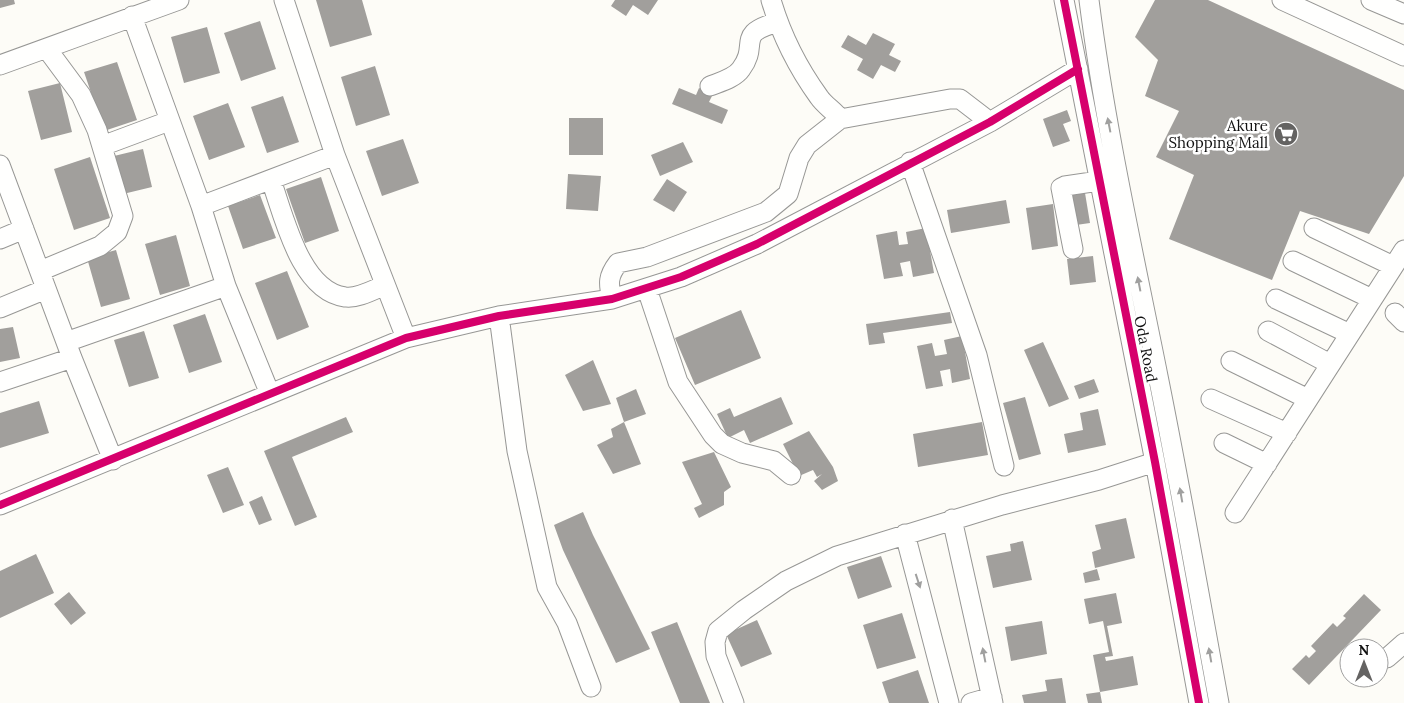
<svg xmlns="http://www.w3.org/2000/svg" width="1404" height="703" viewBox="0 0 1404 703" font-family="Lora,serif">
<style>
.building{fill:#a19f9c}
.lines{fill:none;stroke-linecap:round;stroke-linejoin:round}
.minor-casing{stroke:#979795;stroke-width:21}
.minor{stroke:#fffffe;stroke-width:19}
.cycleway-casing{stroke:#fff;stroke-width:11}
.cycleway{stroke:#d6006c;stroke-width:8}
.oneway{fill:#a0a09f}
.labels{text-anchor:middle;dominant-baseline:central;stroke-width:5;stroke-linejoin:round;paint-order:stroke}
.poi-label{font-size:15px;fill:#111;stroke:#fff;text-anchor:end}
.street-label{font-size:15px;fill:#111;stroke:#fff}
</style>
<rect width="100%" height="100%" fill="#fdfcf7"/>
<path class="building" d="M0,0h14l1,4 -15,4z
M316,0h46l10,35 -42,12z
M615,0h43l-10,15 -15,-10 -7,11 -15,-10z
M1155,0h53l196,90v86l-35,58 -69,-23 -28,69 -103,-41 25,-64 -38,-18 23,-46 -34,-15 13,-36 -23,-23z
M260,21l16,48 -35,12 -17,-48z
M207,27l13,46 -36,10 -13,-46z
M873,33l22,11 -6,11 12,6 -6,11 -14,-7 -8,14 -16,-9 6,-11 -22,-12 7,-12 18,10z
M117,62l20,58 -33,11 -20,-59z
M375,66l15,49 -34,11 -15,-49z
M60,83l12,49 -31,8 -13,-49z
M679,88l17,7 3,-7 14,6 -4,8 19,8 -6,14 -50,-20z
M283,96l16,46 -32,11 -16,-46z
M228,103l17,44 -36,13 -16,-44z
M1067,110l4,11 -8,3 7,17 -17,6 -10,-28z
M569,118h34v37h-34z
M403,139l16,44 -37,13 -16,-45z
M683,142l10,20 -33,14 -9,-21z
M143,149l9,38 -29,7 -9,-38z
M90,157l20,61 -36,12 -20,-61z
M568,174l33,2 -3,35 -32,-2z
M321,177l18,54 -34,12 -19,-54z
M667,179l20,13 -13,20 -21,-12z
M1085,193l5,30 -14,2 -4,-30z
M260,195l16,43 -33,11 -15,-43z
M1006,200l4,23 -59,10 -4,-23z
M1053,204l5,42 -26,4 -6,-42z
M926,228l8,45 -21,4 -3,-16 -10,2 3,13 -19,3 -8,-44 21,-4 2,14 9,-1 -2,-12z
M176,235l14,51 -30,9 -15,-51z
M116,250l14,49 -29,8 -14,-49z
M1093,256l3,26 -26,3 -3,-26z
M287,271l22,56 -32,13 -22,-57z
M741,310l20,48 -66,27 -20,-47z
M950,312l2,11 -69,10 2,10 -16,2 -3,-21z
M205,314l17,48 -33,11 -16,-48z
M13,327l7,31 -20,4v-33z
M144,331l15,47 -30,9 -15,-47z
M962,336l8,43 -18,4 -2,-14 -10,2 3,15 -17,3 -9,-43 15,-3 3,13 12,-2 -3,-14z
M1043,342l26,57 -20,8 -25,-57z
M593,360l18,44 -28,7 -18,-36z
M1094,379l5,13 -20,7 -5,-13z
M636,389l10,25 -22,8 17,42 -28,10 -16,-29 16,-8 -2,-8 13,-7 -8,-24z
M781,397l12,27 -43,19 -6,-13 -16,8 -11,-24 13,-6 4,9z
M1025,397l16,57 -22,6 -16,-57z
M39,401l10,32 -49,15v-35z
M1098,409l8,36 -38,8 -4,-19 19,-4 -3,-17z
M346,417l7,15 -61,25 25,60 -22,9 -31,-75z
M982,422l6,33 -70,12 -5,-33z
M809,431l24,36 5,14 -16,9 -8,-9 8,-7 -5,3 -4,-7 -14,6 -16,-32z
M714,452l17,35 -7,5v13l-25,13 -5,-10 8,-4 -20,-42z
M228,467l16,38 -21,8 -16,-38z
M262,496l10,24 -13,5 -10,-23z
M583,512l10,23 57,114 -34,14 -53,-113 -9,-25z
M1126,518l9,40 -40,10 -3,-16 9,-3 -6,-24z
M1023,541l9,39 -39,8 -7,-32 25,-5 -1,-7z
M36,554l18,39 -54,25v-47z
M881,556l11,31 -34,12 -11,-32z
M1097,569l3,11 -15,3 -2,-10z
M69,592l17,21 -15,12 -17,-21z
M1116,593l6,30 -15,3 6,30 -8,1 1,4 27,-5 5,29 -38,7 -7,-37 16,-3 -6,-31 -14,3 -5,-25z
M1364,594l17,16 -72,75 -17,-16 14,-14 3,3 7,-7 -5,-5 22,-23 4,4 9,-9 -3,-2z
M902,613l14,45 -39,11 -14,-44z
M757,620l15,34 -31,13 -15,-33z
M1042,621l5,33 -36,7 -6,-34z
M677,622l33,81h-30l-29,-71z
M918,670l11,33h-40l-7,-21z
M1062,678l4,25h-42l-2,-8 25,-4 -2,-11z
M1100,692l2,11h-14l-2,-9z"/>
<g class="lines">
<g class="minor-casing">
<path id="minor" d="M284,0l51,155 71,183
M771,0c10,34 27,68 48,97 6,9 16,14 21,22
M1064,0l91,462 44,241
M1089,0c16,126 44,251 69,376 22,109 41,218 61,327
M1282,0l122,56
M1371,0l33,14
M132,16l69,190 25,80 44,108
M0,65l179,-65
M710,86c10,-4 25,-8 31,-17 19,-25 -7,-35 37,-47
M102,146l67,-25
M910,162l67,193 27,111
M0,165l72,193 41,102
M271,180c13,36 29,111 74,117 12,2 28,-7 40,-12
M201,206l134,-51
M1314,228l79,38
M0,239l24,-10
M1073,249l-12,-61 4,-2 34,-5
M1293,261l79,38
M40,271l60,-25 17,-14 6,-16 -26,-86 -16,-35 -34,-46
M647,289l31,93 35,53 9,9 20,9 32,8 17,14
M612,299c-4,-16 -4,-23 6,-36l29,-6 119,-45 22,-18 11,-36 8,-13 33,-26 110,-20h10l30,23
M1276,299l74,35
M0,308l46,-19
M1395,313l9,9
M499,316l18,135 30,136 20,36 24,64
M1268,331l62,33
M66,342l160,-56
M1231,361l77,38
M0,382l72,-24
M1211,399l76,34
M1224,443l43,21
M0,505l406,-167 93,-22 113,-17 69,-22 76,-33 233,-122 88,-53
M1235,513l169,-263
M952,519l41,184
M905,534l44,169
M1387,658l17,-15
M734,703l-18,-47 -1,-14 3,-11 26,-21 42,-29 51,-25 165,-51 97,-25 56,-18
M971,703l21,-6"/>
</g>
<use href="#minor" class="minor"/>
<g class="cycleway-casing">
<path id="cycleway" d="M1064,0l91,462 44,241
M0,505l406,-167 93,-22 113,-17 69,-22 76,-33 233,-122 88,-53"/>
</g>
<use href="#cycleway" class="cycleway"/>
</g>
<defs><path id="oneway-solid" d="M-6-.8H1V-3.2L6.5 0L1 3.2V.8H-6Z" transform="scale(1.25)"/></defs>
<g class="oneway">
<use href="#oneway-solid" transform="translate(1109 125) rotate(-101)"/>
<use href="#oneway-solid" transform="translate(1139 284) rotate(-101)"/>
<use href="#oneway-solid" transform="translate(1181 495) rotate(-100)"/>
<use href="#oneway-solid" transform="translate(918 581) rotate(72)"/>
<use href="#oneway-solid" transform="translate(984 655) rotate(-101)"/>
<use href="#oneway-solid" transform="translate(1210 655) rotate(-100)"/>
</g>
<defs>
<g id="supermarket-disc" transform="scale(1.25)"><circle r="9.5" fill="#646362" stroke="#fff"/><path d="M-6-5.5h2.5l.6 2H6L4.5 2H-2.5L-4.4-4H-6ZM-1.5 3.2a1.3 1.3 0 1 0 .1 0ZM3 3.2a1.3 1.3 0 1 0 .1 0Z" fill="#fff"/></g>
</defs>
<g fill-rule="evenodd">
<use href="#supermarket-disc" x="1286" y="134"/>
</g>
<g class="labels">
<g class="poi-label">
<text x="1268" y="125">Akure<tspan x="1268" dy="17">Shopping Mall</tspan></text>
</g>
<g class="street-label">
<text transform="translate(1146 349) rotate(79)">Oda Road</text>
</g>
</g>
<g transform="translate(1364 663)"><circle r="24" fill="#ffffff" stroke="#a0a0a0"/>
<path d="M0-4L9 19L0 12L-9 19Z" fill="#646362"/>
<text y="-8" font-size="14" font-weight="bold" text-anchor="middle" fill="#111111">N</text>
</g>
</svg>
